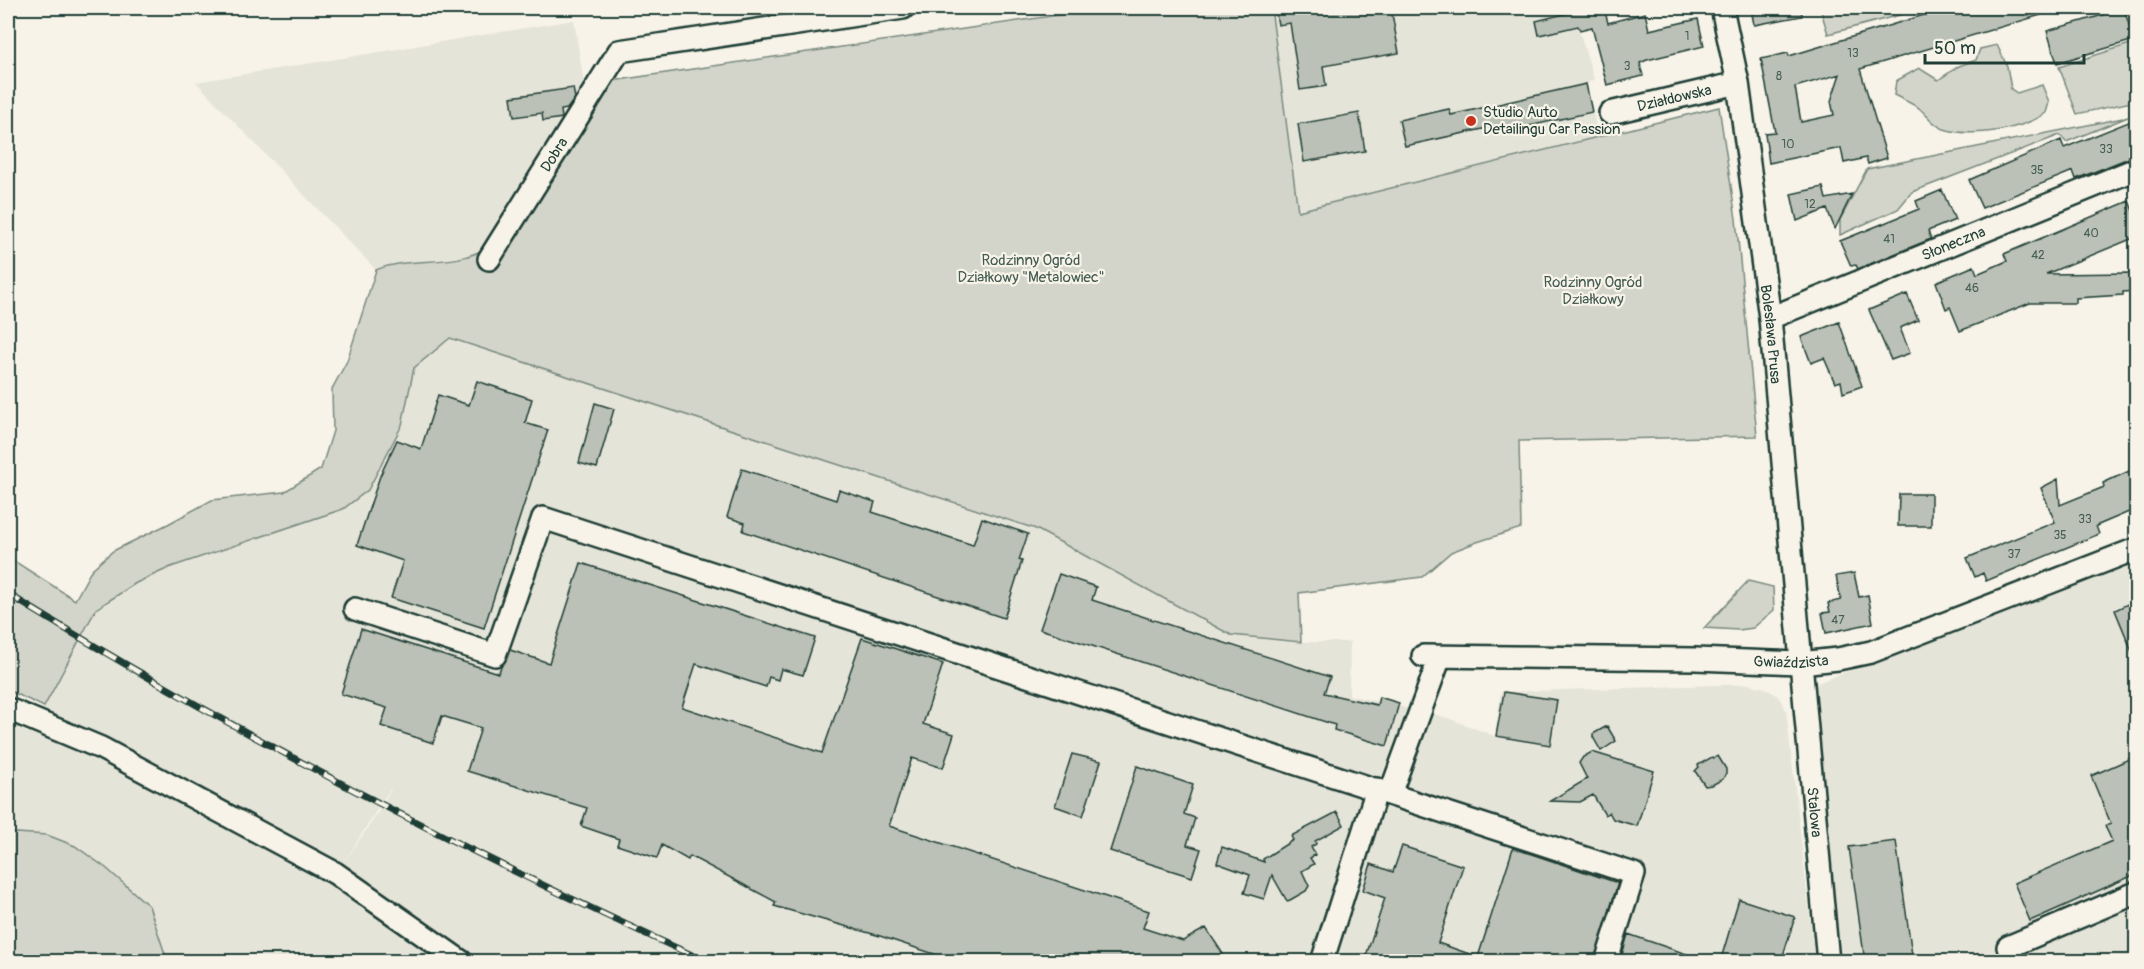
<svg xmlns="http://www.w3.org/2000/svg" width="2144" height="969" viewBox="0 0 2144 969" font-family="Pangolin,sans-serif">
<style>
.built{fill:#e5e4d9;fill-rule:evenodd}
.green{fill:#d3d5ca;stroke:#79897f;stroke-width:1.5}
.building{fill:#bbc1b6;stroke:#1f3d34;stroke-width:1.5;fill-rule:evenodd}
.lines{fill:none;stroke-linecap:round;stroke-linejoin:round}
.minor-casing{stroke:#1f3d34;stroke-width:26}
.minor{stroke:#f7f3e8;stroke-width:21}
.rail-casing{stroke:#1f3d34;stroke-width:7}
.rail{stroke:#f7f3e8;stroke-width:4.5;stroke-dasharray:14;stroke-linecap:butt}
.poi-dot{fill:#c8321e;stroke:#f7f3e8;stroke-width:2}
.labels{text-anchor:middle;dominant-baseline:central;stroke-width:4.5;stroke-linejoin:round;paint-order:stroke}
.number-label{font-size:12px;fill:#465e54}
.street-label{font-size:15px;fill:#1f3d34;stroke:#f7f3e8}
.poi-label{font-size:15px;fill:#1f3d34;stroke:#f7f3e8;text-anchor:start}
.park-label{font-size:15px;fill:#435b52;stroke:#f7f3e8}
</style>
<rect width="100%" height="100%" fill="#f7f3e8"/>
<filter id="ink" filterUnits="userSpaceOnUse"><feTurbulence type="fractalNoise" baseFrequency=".0167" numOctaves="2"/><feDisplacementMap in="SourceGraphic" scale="12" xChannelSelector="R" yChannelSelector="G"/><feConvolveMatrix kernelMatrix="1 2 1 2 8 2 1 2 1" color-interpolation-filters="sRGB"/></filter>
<g filter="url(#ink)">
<path class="built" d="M1271,8h301l22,71 -7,5 12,55 -301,72z
M574,20l11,70 -97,157 -10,6 -27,8 -61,3 -14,6 -180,-188z
M450,338l586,191 195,106 70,7h49l-1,53 96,22 50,19 6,-44 248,-8 16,4 13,8 8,14 29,251 -1807,1v-239l20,10 67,-124 41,-26 35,-16 172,-58 59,-84 12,-57zM391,789l-14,25 -34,50 47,-75z
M2136,558v403h-295l-26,-277z"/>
<path class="green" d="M1106,8h165l27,203 421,-104 17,112 21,217 -238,5 2,87 -44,14 -26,10 -29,25 -123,16 2,49 -70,-7 -195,-106 -586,-191 -36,30 -12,57 -34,65 -25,19 -172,58 -35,16 -40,26 -52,98 -36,-17v-133l67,43 17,-31 21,-18 55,-27 44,-24 72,-8 37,-23 12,-38 -1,-42 15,-28 29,-91c36,-15 77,-1 112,-23l117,-165z
M1820,8h106l-98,26z
M2133,43l3,16v42l-59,13 -18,-47z
M1997,45l10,21 4,23 6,4 25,-8 7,17 -3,11c-24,17 -73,25 -102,16 -10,-3 -18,-15 -25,-21 -8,-5 -17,-9 -25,-13l2,-14 23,-13 19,12 21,-14 17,-6 4,-11z
M2128,117l-62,25 -6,-7 -148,57 -14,17 -58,26v-15l27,-51z
M1748,581l25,6 1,23 -21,18 -14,2 -35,-2z
M17,833l30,2 28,11 31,22 43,38 17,51 -2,4h-156v-126z"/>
<path class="building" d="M1275,8h116l8,45 -76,13 3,20 -26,4 -10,-67 -12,2z
M1588,8h16l4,15 37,-10 4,17 49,-11 6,27 -57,14 -7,3 3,13 -36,9 -15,-58 -12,3 -2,-4 -39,9 -3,-14z
M1751,8h50l1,8 -48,9z
M1947,8h103l1,4 -191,57 27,89 -19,6 -2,-6 -22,5 -3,-15 -72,15 -4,-30 10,-1 -14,-73 27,-6 1,3zM1840,74l-9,27 3,14 -33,7 -6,-35z
M2124,9l10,31 -77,23 -10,-32z
M1586,84l6,28 -99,22 -1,-7 -87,19 -6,-26 50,-11 2,6z
M573,88l2,10 -8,11 -6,1 1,8 -19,3 -1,-8 -28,4 -3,-20z
M1359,113l6,38 -61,11 -6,-38z
M2136,119v35l-2,2 -58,23 -3,-8 -91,37 -13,-28 92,-40 3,8z
M1823,187l3,12 26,-5 -17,35 -8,-20 -30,12 -6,-27z
M1942,190l13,30 -27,11 3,8 -73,30 -2,-4 -5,1 -11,-25 79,-32 -3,-8z
M2129,201l7,17v19l-90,37 88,-1 1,18 -12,1v3l-47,3v5h-46l-70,28 -10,-24 -4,2 -10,-27 38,-16 3,8 30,-13 -3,-7z
M1907,294l11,26 -18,8 10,25 -19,7 -22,-50z
M1839,322l23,64 -19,7 -2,-12 -6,2 -11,-25 -13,5 -10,-26z
M477,381l55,18 -7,24 23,7 -64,198 -93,-30 12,-37 -46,-16 23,-69 17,-36 24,9 17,-54 31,10z
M595,403l19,6 -17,59 -18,-5z
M2136,468v41l-40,17 3,8 -113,47 -3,-8 -8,4 -8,-19 88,-36 -14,-34 17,-9 2,26 44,-18 -1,-4z
M742,469l94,31 3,-10 36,12 -3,10 101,33 9,-27 46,16 -9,26 3,1 -18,57 -261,-87 2,-8 -18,-6z
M1899,494h32v32h-33z
M581,563l234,75 -12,37 -22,-6 -3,11 -9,-3 -3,10 -70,-23 -14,43 140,46 40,-115 81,26 -20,60 31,10 -11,34 -31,-10 -23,68 260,85 -6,17 40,13 23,-13 17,26 -13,8h-252l-78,-26 -106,-30 2,-4 -86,-46 -2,4 -26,-15 -5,13 -40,-13 2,-6 -38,-13 6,-18 -120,-37 14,-43 -39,-12 -9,27 -52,-17 6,-18 -46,-14 20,-65 137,44 12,-23 39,13z
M1854,573l5,24 9,-2 5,28 -47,10 -4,-20 8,-1 -2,-9 13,-3 -5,-24z
M1059,574l37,13 -4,13 238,77 -6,16 53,12 2,-8 20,6 -12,43 -53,-16 1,-5 -295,-96z
M2136,600v61l-21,-51z
M1504,692l53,8 -7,45 -54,-9z
M1607,726l9,15 -15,10 -8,-14v-3z
M1592,752l62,19 -17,55 -24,-7 -4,-7 -4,3 -12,-20 -13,7 -30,-1 37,-22 -8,-16 4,-6z
M1072,754l29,7 -18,55 -28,-10z
M1718,756l8,13v4l-3,6 -11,6 -7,1 -10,-15 4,-4 -1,-2 14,-8 2,1z
M2136,756v118l-106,47 -16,-38 98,-42 -7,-15 6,-2 -20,-48z
M1137,766l56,19 -9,29 11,4 -8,27 14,4 -9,28 -82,-26z
M1337,812l7,13 -29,16 1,3 -5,3 4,8 -5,3 4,6 -12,7 7,15 -3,5 -16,9 -3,1 -15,-26 -8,24 -20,-6 6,-18 -33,-12 5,-16 42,15 -1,-3 30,-19 -2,-4z
M1896,841l17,121h-48l-16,-115z
M1402,846l61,20 -25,77 40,14 35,-109 105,35 -24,79h-230l21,-64 -22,-8 8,-26 22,8z
M1739,899l56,18 -14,45h-61z
M1628,934l73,25 -1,3h-80z"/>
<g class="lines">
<g class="minor-casing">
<g id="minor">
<path id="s1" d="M1722,8l16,75 32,235 58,644"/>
<path id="s2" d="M1610,113l128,-30"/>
<path id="s3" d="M489,259l130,-208 284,-43"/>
<path id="s4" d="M1770,318l366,-149"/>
<path d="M355,609l140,46 48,-137 1091,356 -28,88"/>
<path id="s5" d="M1423,656l272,3 105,4 38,-4 33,-7 265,-103"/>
<path d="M8,709l93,39 234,125 127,89"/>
<path d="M1390,794l50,-137"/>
<path d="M1322,962l55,-173"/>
<path d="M2014,962l-6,-15 128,-54"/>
</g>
</g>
<use href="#minor" class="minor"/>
<g class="rail-casing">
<path id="rail" d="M8,594c224,138 459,259 699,368"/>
</g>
<use href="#rail" class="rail"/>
</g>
</g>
<circle class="poi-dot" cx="1471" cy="121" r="6"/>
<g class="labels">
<g class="number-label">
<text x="1687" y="36">1</text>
<text x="1853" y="53">13</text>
<text x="1627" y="66">3</text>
<text x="1779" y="76">8</text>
<text x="1788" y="144">10</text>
<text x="2106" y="149">33</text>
<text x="2037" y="170">35</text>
<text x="1810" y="204">12</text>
<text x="2091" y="233">40</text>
<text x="1889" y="239">41</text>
<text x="2038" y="255">42</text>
<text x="1972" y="288">46</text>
<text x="2085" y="519">33</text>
<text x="2060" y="535">35</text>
<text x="2014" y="554">37</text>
<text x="1838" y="620">47</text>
</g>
<g class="street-label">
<text stroke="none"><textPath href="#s2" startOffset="66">Działdowska</textPath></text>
<text stroke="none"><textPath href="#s3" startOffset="123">Dobra</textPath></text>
<text stroke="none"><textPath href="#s4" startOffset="198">Słoneczna</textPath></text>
<text stroke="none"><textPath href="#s1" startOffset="330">Bolesława Prusa</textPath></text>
<text stroke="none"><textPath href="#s5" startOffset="368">Gwiaździsta</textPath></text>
<text stroke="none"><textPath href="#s1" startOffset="810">Stalowa</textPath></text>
</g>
<g class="poi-label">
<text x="1483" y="112">Studio Auto<tspan x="1483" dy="17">Detailingu Car Passion</tspan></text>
</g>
<g class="park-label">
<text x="1031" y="260">Rodzinny Ogród<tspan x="1031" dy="17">Działkowy "Metalowiec"</tspan></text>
<text x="1593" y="282">Rodzinny Ogród<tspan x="1593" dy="17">Działkowy</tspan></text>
</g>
</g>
<rect width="2144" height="969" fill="none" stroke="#f7f3e8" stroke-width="30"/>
<rect x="15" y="15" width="2114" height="939" fill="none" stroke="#1f3d34" stroke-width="2" filter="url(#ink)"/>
<path d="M1925 54v9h159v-9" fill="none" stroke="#1f3d34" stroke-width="3"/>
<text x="1934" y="54" font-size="18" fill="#1f3d34" stroke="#f7f3e8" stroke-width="4.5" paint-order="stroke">50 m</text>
</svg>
